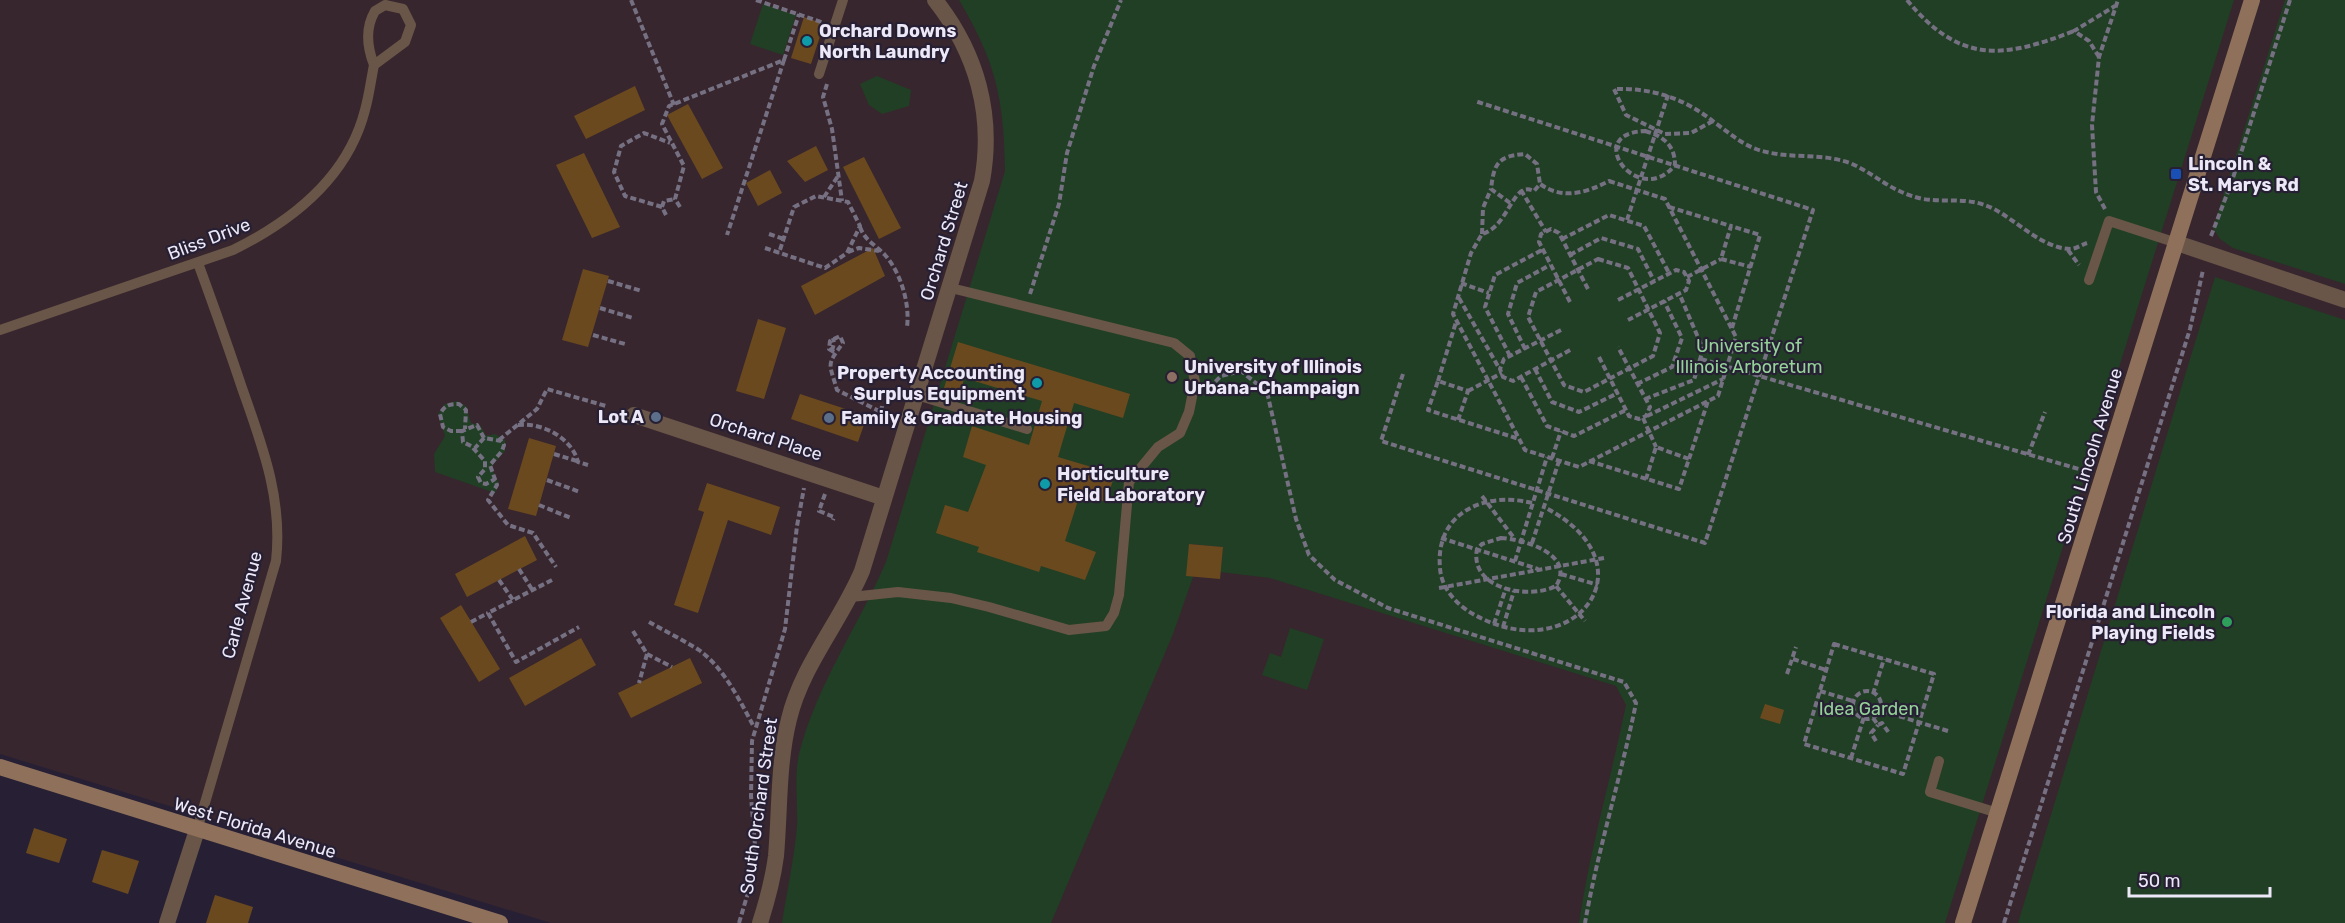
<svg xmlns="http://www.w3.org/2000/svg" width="2345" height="923" viewBox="0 0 2345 923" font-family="Rubik,sans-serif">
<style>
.education{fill:#37262e}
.green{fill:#213f24}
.building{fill:#6b491f}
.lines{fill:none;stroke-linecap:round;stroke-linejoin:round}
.path{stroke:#767083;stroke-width:4;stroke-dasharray:6 3;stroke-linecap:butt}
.service{stroke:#695648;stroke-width:10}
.minor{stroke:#695648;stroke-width:16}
.tertiary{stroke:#695648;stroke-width:16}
.secondary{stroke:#8f715b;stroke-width:16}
.culture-dot{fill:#0f9aa8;stroke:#272035;stroke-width:2}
.transit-dot{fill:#1a4fb4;stroke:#272035;stroke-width:2}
.education-dot{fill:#8d6e63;stroke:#272035;stroke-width:2}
.service-dot{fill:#5c6f8a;stroke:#272035;stroke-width:2}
.leisure-dot{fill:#2e9e5b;stroke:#272035;stroke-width:2}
.labels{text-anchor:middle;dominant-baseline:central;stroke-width:4.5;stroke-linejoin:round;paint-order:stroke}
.poi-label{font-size:18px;font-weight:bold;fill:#ece8f7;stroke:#272035;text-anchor:start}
.street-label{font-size:18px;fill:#ece8f7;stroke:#272035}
.park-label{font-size:18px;fill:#94d298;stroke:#272035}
</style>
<rect width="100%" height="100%" fill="#272035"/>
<path class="education" d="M0,0h2345v923h-1794l-551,-169z"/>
<path class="green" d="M959,0h1275l-289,923h-366c11,-74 32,-145 47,-218l-10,-19 -346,-108 -50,-6 3,-25 -33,-3 3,33 -20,57 -122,289h-269c5,-32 12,-64 15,-96 1,-23 -3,-50 2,-73 18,-70 59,-127 87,-192l119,-391c-1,-72 -9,-109 -46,-171z
M2285,0h60v284l-112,-36 -13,-9 -7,-11z
M763,4l33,11 -13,40 -33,-11z
M877,76l34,14 -2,16 -27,8 -13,-9 -9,-21z
M2215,277l130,43v603h-327z
M457,401l9,5 5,17 10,3 5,10 9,-2 10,6v11l-14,16 8,17 -4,9 -60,-21 -1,-18 11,-18 -7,-22 7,-10z
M1290,628l34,11 -17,51 -45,-15 8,-22 11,4z"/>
<path class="building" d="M804,17l20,7 -13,40 -20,-6z
M635,86l10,24 -59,29 -12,-23z
M688,104l35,64 -21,11 -35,-64z
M816,146l12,24 -23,12 -18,-21z
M584,153l36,74 -28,11 -36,-73z
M864,157l37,71 -22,11 -36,-72z
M770,170l12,23 -24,13 -12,-23z
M873,248l12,28 -70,39 -14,-29z
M583,269l26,7 -21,71 -26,-7z
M758,319l28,9 -22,71 -28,-8z
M958,342l172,52 -7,24 -49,-15 -16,54 57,17 -9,28 -26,-8 -15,47 31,11 -11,28 -44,-14 -2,6 -62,-20 2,-5 -43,-14 9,-28 23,7 18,-47 -23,-8 9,-31 57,19 13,-44 -78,-23 -3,16 -17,-6z
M800,394l67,22 -9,26 -67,-23z
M529,438l27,8 -20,70 -28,-7z
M707,483l73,24 -9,28 -43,-15 -30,93 -24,-8 30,-93 -6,-2z
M525,536l12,24 -70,37 -12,-23z
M1189,544l34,3 -3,32 -34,-3z
M461,605l39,64 -21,13 -39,-64z
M581,638l15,27 -71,41 -16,-28z
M690,658l12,25 -71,35 -13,-25z
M1765,704l19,6 -4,14 -20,-6z
M34,828l33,11 -8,24 -33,-10z
M102,850l37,11 -11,33 -36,-12z
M215,895l38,12 -5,16h-42z"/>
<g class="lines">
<path class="path" d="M631,0l43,105
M756,0l68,23
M1907,0c53,64 95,59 167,31
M2099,57l-10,-16 -15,-10 41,-25
M784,60l15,-46
M827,84l-4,13 9,32 10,72
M1713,121l-22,12 -26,1 -39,-19 -12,-26c39,-1 70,9 100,33 14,10 26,21 42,27 30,11 63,3 94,14 26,11 40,29 73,36 25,4 46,-3 71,10 23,12 48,39 76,40 6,0 11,-4 17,-6
M1645,131c18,5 30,14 30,34 -36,45 -94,-32 -30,-34z
M1609,181l56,18 71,138 -18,59 -139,71 -54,-17 -72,-136 18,-61 11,-19c28,-8 30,-54 52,-43l6,-7c23,16 46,9 69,-3z
M1521,190l25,42
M824,197l14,-21
M1510,203l-19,-14c3,-26 7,-33 34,-35l12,10 3,20
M662,207l-37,-11 -11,-24 7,-26 23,-13 26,10
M680,207l-5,-8 9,-33 -22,-42 7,-18 115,-46 -57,175
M1669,207l62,19
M2105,209l-9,-17 -4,-67 7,-68 19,-57
M666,215l-4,-8 2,-6 11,-2
M1627,220l41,-125
M860,227c5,14 16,18 25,28 16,18 25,49 22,72
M769,234l15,5
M1482,234l1,-26 8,-19
M2211,236l20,-52 59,-184
M1562,239l47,-24 35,11 25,47
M765,248l60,20 22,-15 13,-27 -12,-24 -32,-6 -22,11 -15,46
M2068,250l11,15
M848,252l11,-4 20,3
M1570,255l31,-17 37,11 16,32
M1598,259l30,9 32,65 -7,23 -69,36 -20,-7 -36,-68 8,-25z
M1687,277l34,-18
M608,281l34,10
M1461,283l28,10
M1030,294l29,-90 8,-51 27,-87 27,-66
M1459,298l40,70
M1618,300l58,-30 8,2 5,9 -3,9 -58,30
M1570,302l-31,-60 2,-8 10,-5 8,4 30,58
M600,308l33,10
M1732,328l28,-93 -29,-9 -10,33 30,8
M1561,330l-57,29 -4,10 3,8 10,4 59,-32
M593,335l32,9
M1525,349l-17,-35 9,-31 33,-18
M832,351l2,-8 -1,-5
M834,352l-5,-3 1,-8 10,-5 3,7c-17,23 -14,19 -6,47l44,22 1,-6
M1510,356l-25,-49 10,-32 47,-25
M1599,357l30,59 10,3 7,-3 4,-9 -32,-60
M1701,359l388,113
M1535,369l17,33 27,10 39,-19
M1403,374l-22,67 324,102 108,-333 -338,-109
M1521,377l26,49 27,10 52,-26
M1438,381l18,-59
M1637,384l35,-17 10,-29 -18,-37
M1209,388l12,-12 20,-5 26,21 29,127 13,36 26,25 53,28 236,74 12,21c-15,74 -38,146 -51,220
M1468,391l34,-18
M1645,399l49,-19 9,-31 -24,-56
M1647,416l76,-37
M1643,418l13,29
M1458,420l10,-29 -30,-10 -10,29 91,29
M518,425c24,-3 54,13 60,37l10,3
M462,431h-11l-8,-4 -3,-13c5,-9 9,-10 19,-10l7,6 -1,19
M484,438l-7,-13 -15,6 1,11 12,6 9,-10 17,3 3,4 -2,6 -12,14 7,20 -9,15 20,25 25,8 23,34
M499,440l38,-31 10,-20 59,17
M473,448l12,13v8l-7,8 3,6 5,1 9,-5
M554,454l23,7
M2028,455l17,-43
M1552,458l9,-27
M1689,459l19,-58
M1589,461l90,28 10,-30 -33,-12 -10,32
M547,480l33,12
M825,494l-6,17 15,6 -1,3
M1482,496l32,42
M1532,503c-48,-12 -97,10 -92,65 1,20 17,37 33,46 100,57 184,-49 71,-107
M539,505l32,13
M1441,538l97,31
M1501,538c22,1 75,16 55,48 -27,14 -87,3 -79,-37l5,-5z
M1532,543l27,-82
M1515,561l32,-104
M519,569l14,22
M1561,574l37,11
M499,580l14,20
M552,580l-64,33 28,49 63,-35
M1556,586l29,35
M1439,588l165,-30
M471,622l17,-9
M649,622c16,9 34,18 50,28 25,18 41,51 55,77
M1494,624l12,-36
M1503,627l11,-36
M633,631l14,23 -8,29
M1834,644l100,30 -31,100 -99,-30z
M647,654l25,13
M1793,659l33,11
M1787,674l9,-27
M1820,691l33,10
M1853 705a14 14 0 1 1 28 0a14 14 0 1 1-28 0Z
M1873,694l11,-35
M1882,711l66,20
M1873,718l5,7 4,-2 7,10
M1876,741l-5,-8 7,-8
M1851,758l13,-41
M739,923l11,-37 5,-41 -4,-49 1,-55 33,-112 12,-103 7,-38
M2004,923l186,-594 13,-59"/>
<path class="service" d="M385,5l18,4 8,16 -6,17 -31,23c-7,-18 -9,-37 1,-54z
M819,74l24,-74
M2089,280l20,-59 68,22
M0,330l233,-80c59,-29 115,-73 132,-140 4,-14 6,-30 9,-45
M917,395l110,34
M851,597l47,-5 53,6 38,9 80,23 37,-4 8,-13 5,-18 10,-113 29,-35 22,-14 9,-21 6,-30 -5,-26 -16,-13 -223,-55
M1939,761l-9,31 68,21
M197,830l79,-269c7,-62 -14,-116 -34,-173 -14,-42 -29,-84 -44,-125"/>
<path class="minor" d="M634,415l250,83
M167,923l30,-93
M760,923c7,-22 13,-44 16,-67 4,-46 2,-93 13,-137 13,-54 52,-98 73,-148l120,-390c12,-66 -5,-128 -47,-181"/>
<path class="tertiary" d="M2177,243l168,57"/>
<path class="secondary" d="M0,767l500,156
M1963,923l289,-923"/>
</g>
<g class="culture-dot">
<circle cx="807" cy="41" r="6"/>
<circle cx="1037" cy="383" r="6"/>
<circle cx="1045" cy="484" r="6"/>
</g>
<rect class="transit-dot" x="2170" y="168" width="12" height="12" rx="3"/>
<circle class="education-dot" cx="1172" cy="377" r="6"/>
<g class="service-dot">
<circle cx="656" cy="417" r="6"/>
<circle cx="829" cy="418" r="6"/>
</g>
<circle class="leisure-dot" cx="2227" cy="622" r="6"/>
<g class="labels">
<g class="poi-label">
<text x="819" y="31">Orchard Downs<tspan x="819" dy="21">North Laundry</tspan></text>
<text x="2188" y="164">Lincoln &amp;<tspan x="2188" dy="21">St. Marys Rd</tspan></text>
<text x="1184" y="367">University of Illinois<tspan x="1184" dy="21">Urbana-Champaign</tspan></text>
<text x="1025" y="373" text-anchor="end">Property Accounting<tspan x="1025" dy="21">Surplus Equipment</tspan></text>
<text x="644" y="417" text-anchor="end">Lot A</text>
<text x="841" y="418">Family &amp; Graduate Housing</text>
<text x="1057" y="474">Horticulture<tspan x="1057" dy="21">Field Laboratory</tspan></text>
<text x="2215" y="612" text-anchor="end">Florida and Lincoln<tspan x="2215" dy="21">Playing Fields</tspan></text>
</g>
<g class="street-label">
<text transform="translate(209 239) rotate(-21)">Bliss Drive</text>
<text transform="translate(944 241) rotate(-73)">Orchard Street</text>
<text transform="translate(766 437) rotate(18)">Orchard Place</text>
<text transform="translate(2090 456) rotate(-73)">South Lincoln Avenue</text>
<text transform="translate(242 605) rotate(-75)">Carle Avenue</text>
<text transform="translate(759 806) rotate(-82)">South Orchard Street</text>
<text transform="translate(255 828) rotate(17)">West Florida Avenue</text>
</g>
<g class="park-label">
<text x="1749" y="346">University of<tspan x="1749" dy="21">Illinois Arboretum</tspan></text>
<text x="1869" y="709">Idea Garden</text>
</g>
</g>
<path d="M2129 887v9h141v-9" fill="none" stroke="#ece8f7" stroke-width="3"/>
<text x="2138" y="887" font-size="18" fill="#ece8f7" stroke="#272035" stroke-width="4.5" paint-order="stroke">50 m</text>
</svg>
